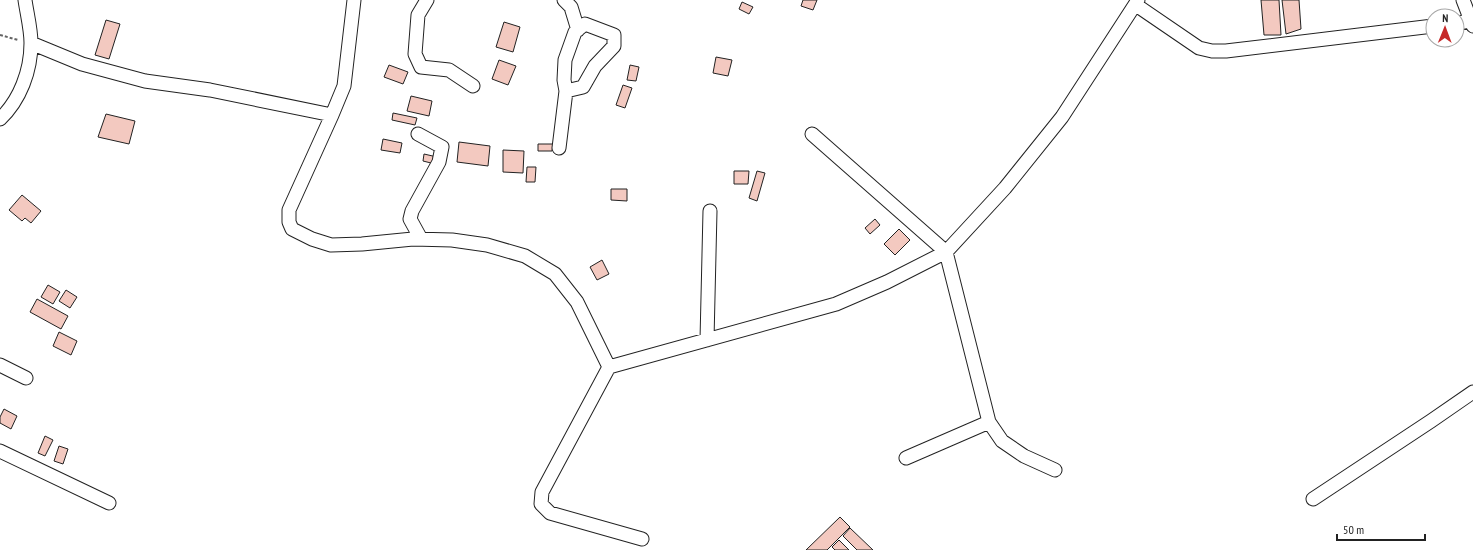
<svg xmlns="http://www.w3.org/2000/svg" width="1473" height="550" viewBox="0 0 1473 550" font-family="'PT Sans Narrow',sans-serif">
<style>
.building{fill:#f3c9c0;stroke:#222}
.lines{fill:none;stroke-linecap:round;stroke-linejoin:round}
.minor-casing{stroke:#222;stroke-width:15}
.path{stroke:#646464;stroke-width:2;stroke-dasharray:3 2;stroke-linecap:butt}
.minor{stroke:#fff;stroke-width:13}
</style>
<rect width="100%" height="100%" fill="#fff"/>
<path class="building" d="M803,0h14l-4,10 -12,-4z
M1261,0h18l2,35h-17z
M1282,0h17l2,29 -15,5z
M742,2l11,5 -4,7 -10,-5z
M106,20l14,4 -11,35 -14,-4z
M504,22l16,5 -7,25 -17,-5z
M716,57l16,3 -4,16 -15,-3z
M499,60l17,6 -8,19 -16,-6z
M389,65l19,7 -5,12 -19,-7z
M630,65l9,2 -3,14 -9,-1z
M623,85l9,3 -7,20 -9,-3z
M411,96l21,5 -3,15 -22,-5z
M393,113l24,5 -2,7 -23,-5z
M106,114l29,7 -6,23 -31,-7z
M383,139l19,4 -2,10 -19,-3z
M459,142l31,4 -2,20 -31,-4z
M538,144h15l-1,7h-14z
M503,150l21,1 -1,22 -20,-1z
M424,154l13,3 -2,7 -12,-3z
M527,167h9l-1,15h-9z
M734,171h15l-1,13h-14z
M757,171l8,2 -8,28 -8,-3z
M611,189h16v12l-16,-1z
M22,195l19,16 -10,12 -6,-5 -3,3 -13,-11z
M875,219l5,6 -10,9 -5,-6z
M899,229l11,11 -15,15 -11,-11z
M602,260l7,14 -12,6 -7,-13z
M48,285l12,7 -7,12 -12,-7z
M66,290l11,7 -7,11 -11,-7z
M37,299l31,17 -7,13 -31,-17z
M59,332l18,9 -6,14 -18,-9z
M4,409l13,7 -6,13 -11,-6v-6z
M45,436l8,4 -8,16 -7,-3z
M59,446l9,3 -5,15 -9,-3z
M840,517l10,10 -23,23h-21z
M850,528l23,22h-16l-14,-14z
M839,540l10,10h-14l-3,-3z"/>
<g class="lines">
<g class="minor-casing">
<path id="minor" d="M354,0l-10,86 -12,29 -43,95v12l3,7 20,10 19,6 31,-1 51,-5 39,1 35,5 38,11 30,18 22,28 32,65
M427,0l-9,15 -3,39 6,13 28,3 24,16
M564,0l7,7 7,23
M1463,0l10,26
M1136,5l63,43 13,3h14l207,-25
M1457,23l14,-2
M585,24l29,11v11l-19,20 -12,21 -17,4 -2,-11 1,-20 10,-28z
M31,43l51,21 63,17 65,9 122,25
M0,119c20,-19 31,-48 31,-76 0,-14 -4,-29 -6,-43
M418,134l24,13 -3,15 -27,49 -2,8 11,20
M812,134l134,118 43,170 13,19 22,15 31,14
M559,148l7,-57
M707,340l3,-129
M0,365l26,13
M0,451l109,52
M906,458l83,-36
M1313,499l118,-78 42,-29
M642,539l-92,-26 -9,-9 1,-12 67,-125 227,-63 51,-22 59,-30 59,-64 57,-71 76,-117"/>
</g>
<path class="path" d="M0,35l18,5"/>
<use href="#minor" class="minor"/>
</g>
<g transform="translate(1445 28) rotate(1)"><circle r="19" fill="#ffffff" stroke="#a7a7a7"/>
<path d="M0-3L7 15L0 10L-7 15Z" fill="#c62828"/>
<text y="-6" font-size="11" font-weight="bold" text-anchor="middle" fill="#222222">N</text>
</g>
<path d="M1337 534v6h88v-6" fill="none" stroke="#222222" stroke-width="2"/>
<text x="1343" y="534" font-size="12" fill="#222222" stroke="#ffffff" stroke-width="3" paint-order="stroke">50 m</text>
</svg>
